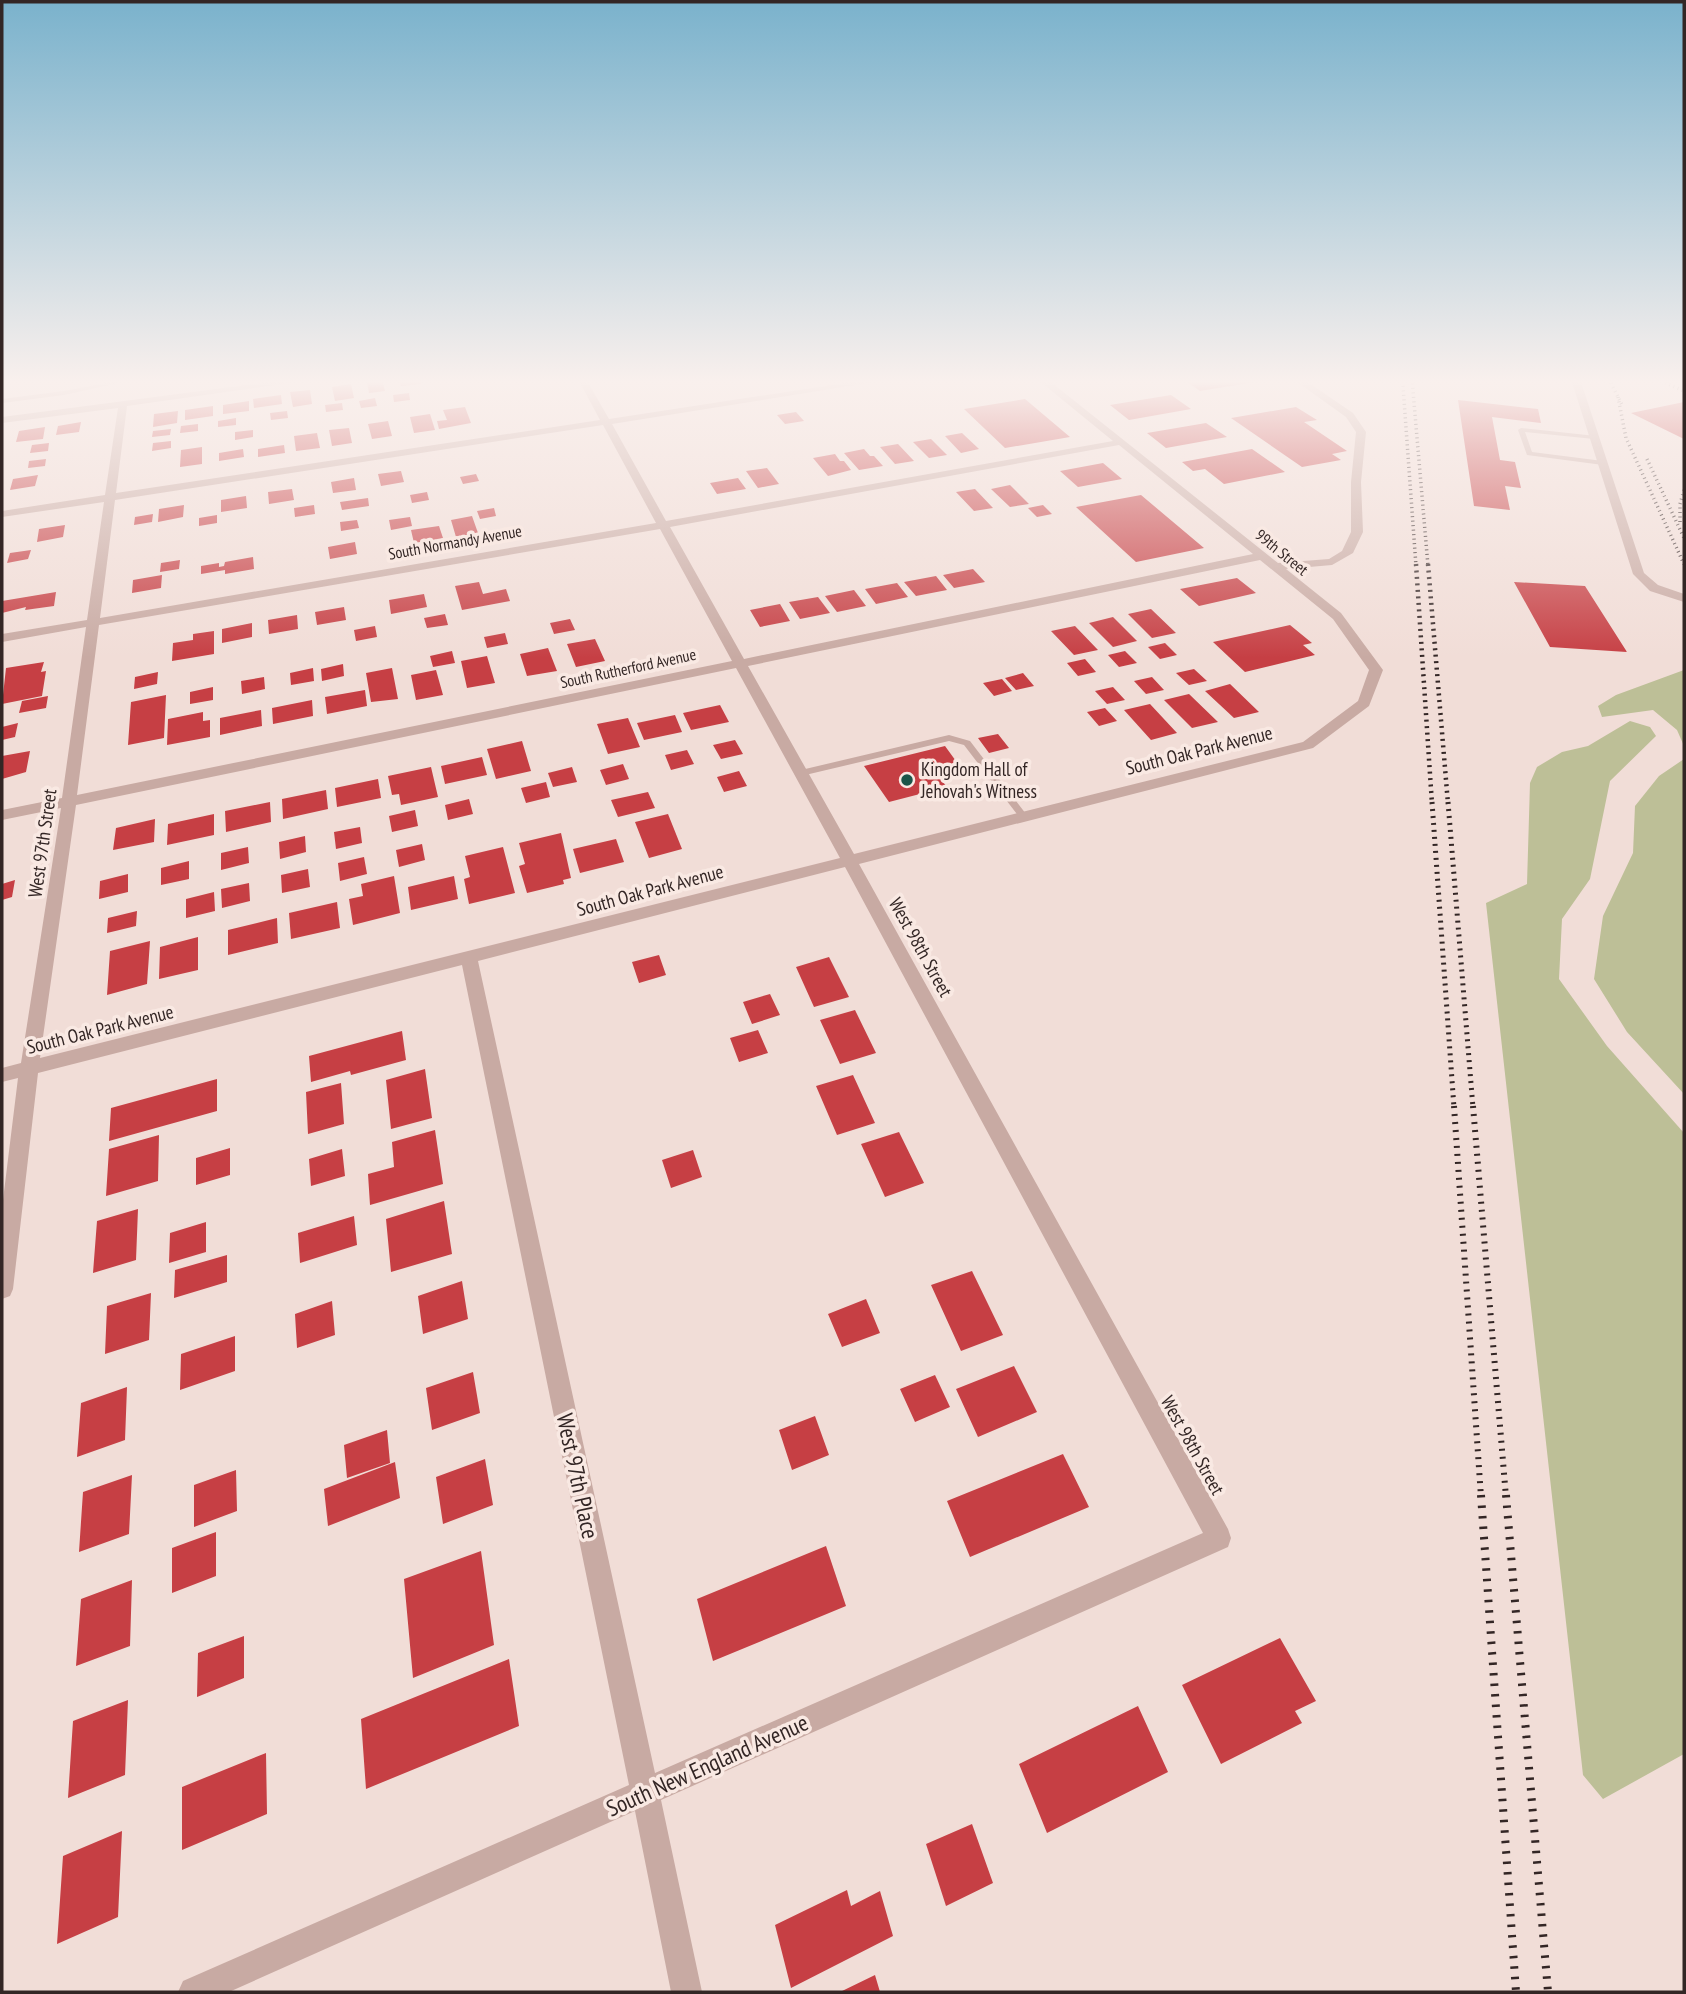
<svg xmlns="http://www.w3.org/2000/svg" width="1686" height="1994" viewBox="0 0 1686 1994" font-family="'PT Sans Narrow',sans-serif">
<style>
.green{fill:#bdbf97}
.building{fill:#c63f44}
.lines{fill:none;stroke-linecap:round;stroke-linejoin:round}
.lane{fill:#c8aaa3;fill-rule:evenodd}
.street{fill:#c8aaa3;fill-rule:evenodd}
.rail-far4{stroke:#332625;stroke-width:3.5;stroke-dasharray:1 3.5;stroke-linecap:butt}
.rail-far3{stroke:#332625;stroke-width:4.5;stroke-dasharray:2 4.5;stroke-linecap:butt}
.rail-far2{stroke:#332625;stroke-width:5;stroke-dasharray:2 5;stroke-linecap:butt}
.rail-far1{stroke:#332625;stroke-width:6;stroke-dasharray:2 6;stroke-linecap:butt}
.rail{stroke:#332625;stroke-width:8;stroke-dasharray:2.5 8;stroke-linecap:butt}
.poi-dot{fill:#1b5549;stroke:#f9e9e3;stroke-width:2.5}
.labels{text-anchor:middle;dominant-baseline:central;stroke-width:7;stroke-linejoin:round;paint-order:stroke}
.far-street-label{font-size:16px;fill:#332625;stroke:#f9e9e3}
.street-label{font-size:19px;fill:#332625;stroke:#f9e9e3}
.poi-label{font-size:19px;fill:#332625;stroke:#f9e9e3;text-anchor:start}
.near-street-label{font-size:23px;fill:#332625;stroke:#f9e9e3}
</style>
<rect width="100%" height="100%" fill="#f1ddd7"/>
<path class="green" d="M1684,670v76l-7,-16 -24,-20 -51,7 -4,-11 18,-11z
M1630,721l20,6 6,9 -46,45 -20,98 -28,40 -3,60 48,67 77,87v621l-81,45 -20,-24 -97,-872 41,-19 3,-101 7,-16 25,-15 26,-6z
M1684,759v335l-57,-62 -33,-53 9,-63 30,-63 2,-47 24,-30z"/>
<path class="building" d="M382,379l3,12 -16,2 -2,-11z
M399,379h20l2,5 -20,2z
M1183,379h67l5,3 -55,9z
M351,384l3,14 -19,3 -3,-14z
M310,390l2,14 -19,3 -3,-15z
M409,393l1,7 -16,2 -1,-7z
M281,395l1,9 -28,4 -1,-9z
M1171,395l20,14 -62,11 -19,-15z
M375,398l2,8 -16,2 -2,-7z
M1025,399l45,38 -65,11 -41,-39z
M1458,400l80,9 3,14 -49,-6 8,43 15,2 6,26 -16,-2 5,24 -36,-4z
M249,401v10l-26,3v-9z
M1684,402v37l-53,-26z
M342,403l1,7 -17,2 -1,-7z
M213,406v10l-28,4v-10z
M465,407l6,16 -32,6 -2,-8 10,-1 -4,-10z
M1296,407l21,13 -13,2 43,29 -15,3 9,6 -39,7 -71,-49z
M178,411l-1,12 -24,4 1,-13z
M287,411l1,7 -17,2 -1,-7z
M796,412l8,9 -19,3 -8,-9z
M430,414l5,16 -21,3 -4,-16z
M236,418v7l-18,2v-6z
M388,421l4,15 -20,3 -4,-15z
M81,422l-2,10 -23,3 2,-9z
M1206,423l21,14 -61,11 -19,-15z
M198,424v7l-18,2 1,-7z
M45,427l-2,12 -27,3 3,-11z
M349,428l3,15 -20,3 -3,-16z
M171,429l-1,6 -18,2 1,-6z
M253,430v7l-18,3v-8z
M317,433l3,15 -24,3 -2,-15z
M962,433l17,16 -18,4 -16,-17z
M931,439l16,16 -18,3 -16,-16z
M171,441v7l-19,3 1,-8z
M49,443l-1,8 -18,2 2,-8z
M898,444l16,17 -19,3 -15,-17z
M284,445l1,8 -27,4v-8z
M202,447v17l-22,3 1,-17z
M243,449l1,8 -25,4v-8z
M864,449l6,7h4l9,10 -24,4 -15,-17z
M1252,449l33,23 -61,12 -19,-15 -12,2 -11,-9z
M835,454l5,7h4l7,9 -23,6 -15,-18z
M46,459l-1,7 -17,2 1,-7z
M1103,463l19,16 -44,8 -18,-16z
M767,468l12,16 -21,4 -12,-17z
M401,471l3,11 -23,4 -3,-12z
M476,474l3,7 -16,3 -3,-7z
M38,475l-3,11 -25,4 3,-11z
M354,478l2,12 -23,3 -2,-11z
M738,478l8,11 -29,5 -7,-11z
M1010,485l19,19 -19,3 -19,-18z
M292,489l2,11 -25,4 -1,-12z
M975,489l18,19 -19,3 -18,-19z
M427,492l2,8 -17,3 -2,-8z
M1141,495l63,53 -68,14 -60,-55z
M246,496l1,12 -26,4v-12z
M368,498l1,8 -27,4 -2,-8z
M184,505l-1,12 -25,5 1,-13z
M314,505l1,9 -20,3 -1,-9z
M1043,505l9,9 -15,3 -9,-9z
M494,508l2,8 -16,3 -3,-8z
M153,514l-1,8 -18,3 1,-8z
M217,515v8l-18,3v-8z
M472,516l6,17 -22,4 -5,-17z
M410,517l2,9 -21,4 -2,-10z
M357,520l2,8 -18,3 -1,-9z
M65,525l-2,12 -26,5 2,-13z
M439,526l4,12 -29,5 -3,-13z
M355,542l2,12 -27,5 -2,-12z
M31,550l-3,9 -21,4 3,-10z
M253,557l1,12 -29,5v-4l-24,4v-8l18,-3v4l5,-1 1,-4z
M180,560l-1,9 -19,3 1,-9z
M973,569l12,13 -31,6 -11,-13z
M162,575l-1,13 -29,5 1,-13z
M936,576l11,14 -31,6 -12,-14z
M1237,578l19,15 -57,13 -19,-17z
M479,582l4,12 23,-5 4,12 -48,9 -7,-24z
M1514,582l71,4 42,66 -77,-5z
M897,583l11,14 -32,7 -11,-15z
M854,590l12,16 -29,6 -12,-16z
M56,592l-2,14 -29,4 1,-3 -24,6v-12z
M424,594l3,13 -36,7 -2,-14z
M818,597l12,16 -30,6 -11,-17z
M780,604l10,17 -30,6 -10,-17z
M344,607l2,13 -29,5 -2,-13z
M1151,609l25,24 -24,5 -24,-24z
M445,614l3,11 -21,3 -3,-10z
M297,615l1,14 -29,5 -1,-14z
M1113,617l24,24 -24,6 -24,-24z
M570,619l5,11 -21,4 -4,-11z
M252,623v14l-30,6v-14z
M1290,625l22,18 -9,2 12,10 -70,17 -32,-30z
M375,626l2,11 -21,4 -2,-11z
M1075,626l23,24 -24,5 -23,-24z
M214,631v23l-42,7 1,-18 20,-3v-6z
M505,633l3,11 -21,4 -3,-11z
M595,639l10,22 -29,6 -9,-23z
M1165,643l12,12 -17,4 -12,-12z
M548,648l9,23 -30,5 -7,-22z
M452,651l3,12 -22,4 -3,-11z
M1125,651l12,12 -18,4 -11,-12z
M487,656l8,27 -28,5 -6,-27z
M1085,659l11,13 -18,4 -11,-13z
M44,662l-3,10 5,-1 -4,25 -40,8 4,-36z
M343,664l1,12 -22,5 -1,-12z
M313,668l1,13 -23,4 -1,-12z
M392,668l6,31 -27,3 -5,-29z
M1194,669l13,12 -18,4 -13,-12z
M436,670l7,25 -27,5 -5,-25z
M158,672l-1,12 -23,5 1,-12z
M1023,673l11,13 -18,4 -11,-12z
M264,677l1,12 -23,5 -1,-13z
M1152,677l12,13 -18,4 -12,-13z
M1002,679l10,12 -18,5 -11,-13z
M1230,684l29,28 -25,6 -29,-27z
M213,687v13l-23,4v-12z
M1113,687l12,13 -18,4 -12,-13z
M365,690l2,16 -40,8 -2,-17z
M1189,694l29,28 -26,6 -28,-28z
M166,695l-2,43 -36,7 3,-43z
M48,696l-2,12 -27,5 3,-12z
M312,700l1,16 -40,8 -1,-16z
M1150,704l27,29 -26,7 -27,-30z
M720,705l9,17 -38,8 -8,-17z
M1105,708l12,13 -18,5 -12,-14z
M261,710l1,16 -42,9v-17z
M203,712v9l7,-1v17l-43,8 1,-26z
M675,715l7,17 -38,8 -7,-17z
M628,718l12,29 -32,7 -11,-30z
M18,723l-3,14 -13,3v-13z
M998,734l11,14 -20,5 -11,-15z
M735,740l8,14 -22,5 -8,-14z
M522,741l9,30 -35,8 -9,-30z
M945,746l16,22 -24,6 10,13 -58,15 -25,-36z
M687,750l7,14 -23,6 -6,-15z
M30,751l-4,21 -24,7v-23z
M482,757l5,18 -42,9 -4,-18z
M623,764l6,15 -23,6 -6,-15z
M431,767l7,30 -37,8 -2,-11 -7,1 -4,-19z
M572,767l5,15 -24,5 -5,-14z
M739,771l8,15 -23,6 -7,-15z
M378,779l3,19 -44,9 -2,-19z
M546,782l4,15 -24,6 -5,-15z
M326,790l2,19 -45,10 -1,-20z
M648,792l7,16 -37,9 -7,-17z
M469,799l4,15 -25,6 -3,-15z
M270,802l1,20 -45,10 -1,-21z
M415,810l3,16 -26,6 -3,-16z
M214,814v21l-47,10 1,-21z
M668,814l14,35 -33,9 -14,-36z
M155,819l-1,23 -41,8 3,-22z
M360,827l2,16 -26,6 -2,-17z
M561,833l10,45 -8,2 1,4 -37,9 -8,-27 6,-2 -6,-21z
M305,836l1,16 -26,7 -1,-17z
M616,839l8,23 -44,11 -7,-24z
M422,844l3,16 -26,7 -3,-17z
M248,847l1,16 -28,7v-17z
M503,847l12,46 -46,11 -5,-25 6,-2 -5,-21z
M364,857l3,17 -27,7 -2,-18z
M189,861v18l-28,6v-17z
M308,869l2,18 -28,6 -1,-18z
M128,874v18l-29,7 1,-18z
M394,876l6,37 -47,12 -4,-26 14,-3 -2,-12z
M454,876l4,23 -47,11 -3,-23z
M15,880l-3,17 -10,3v-16z
M249,883l1,18 -28,7 -1,-19z
M214,892l1,19 -29,7v-19z
M337,902l3,26 -49,11 -2,-26z
M137,911l-1,15 -29,7 1,-15z
M277,918l1,25 -50,12v-25z
M198,937v33l-39,9 1,-32z
M150,941l-3,43 -40,11 3,-44z
M659,955l7,20 -27,8 -7,-21z
M829,957l20,40 -35,10 -18,-40z
M770,994l10,21 -28,9 -9,-22z
M855,1010l21,43 -36,11 -20,-44z
M758,1030l10,23 -29,9 -9,-24z
M402,1031l4,29 -55,15 -1,-4 -39,11 -2,-26z
M425,1069l7,49 -41,11 -5,-49z
M853,1075l22,48 -38,12 -21,-49z
M217,1079v32l-108,30 2,-33z
M341,1083l3,41 -36,10 -2,-42z
M435,1130l8,54 -73,21 -2,-31 26,-7 -2,-25z
M899,1132l25,51 -39,14 -24,-53z
M159,1135l-1,46 -52,15 3,-47z
M230,1148v27l-34,10v-27z
M342,1149l3,27 -34,10 -2,-27z
M693,1150l9,27 -31,11 -9,-28z
M444,1201l8,53 -61,18 -5,-53z
M138,1209l-2,51 -43,13 4,-52z
M354,1216l3,29 -57,18 -2,-30z
M206,1222v30l-37,11 1,-30z
M227,1255v27l-53,16 1,-28z
M972,1271l31,64 -42,16 -30,-66z
M462,1281l6,38 -45,15 -5,-38z
M151,1293l-2,47 -44,14 2,-48z
M866,1299l14,34 -38,14 -14,-33z
M332,1301l3,34 -38,13 -2,-34z
M235,1336v35l-55,19 1,-36z
M1014,1366l23,46 -59,25 -22,-48z
M473,1372l7,41 -48,17 -6,-42z
M935,1375l15,32 -35,15 -15,-33z
M127,1387l-2,53 -48,17 4,-54z
M815,1416l14,39 -37,15 -13,-40z
M387,1430l3,33 -43,15 -3,-33z
M1063,1454l26,53 -119,50 -23,-56z
M485,1459l8,46 -50,19 -7,-47z
M395,1462l5,36 -72,28 -4,-37z
M236,1470l1,41 -43,16v-42z
M132,1475l-3,59 -50,18 4,-60z
M216,1532v44l-44,17v-45z
M826,1546l20,60 -133,55 -16,-62z
M481,1551l13,94 -81,33 -9,-99z
M132,1580l-2,66 -54,20 5,-67z
M244,1636v42l-47,19 1,-44z
M1280,1638l36,63 -21,10 7,12 -81,41 -39,-79z
M509,1659l10,67 -153,63 -5,-70z
M128,1700l-3,75 -57,23 5,-77z
M1138,1706l30,66 -121,61 -28,-69z
M266,1753l1,61 -85,36v-63z
M972,1824l21,59 -47,23 -20,-62z
M122,1831l-4,86 -61,27 6,-88z
M847,1890l4,16 29,-15 13,45 -102,52 -16,-63z
M875,1975l5,17h-40z"/>
<g class="lines">
<path class="lane" d="M127,379h10l-73,16 -62,8v-4l62,-8z
M1521,428l75,8 1,1 -3,2 -69,-7 7,20 71,9 3,2 -3,2 -76,-10 -9,-25z
M949,735l21,6 56,73 2,2 -2,2h-6l-56,-73 -15,-4 -148,35 -4,-3 4,-3z"/>
<path class="street" d="M293,379h25l-191,27 -11,87 484,-73 -22,-41h8l23,40 262,-40h22l-281,45 54,97 447,-80 -76,-62h10l231,184 51,-4 13,-8 9,-19v-50l5,-50 -10,-15 -53,-38h10l50,34 13,19 -5,50 2,50 -10,21 -21,12 -46,4 55,44 42,57 -14,36 -56,42 -454,116 369,665 3,9 -3,9 -567,253 41,192h-31l-36,-181 -406,181h-51l5,-11 446,-196 -167,-820 -424,108 -25,216 -3,7 -8,3v-91l16,-130 -16,4v-14l19,-5 40,-255 -59,12v-10l60,-12 24,-171 -84,15v-8l85,-14 17,-118 -102,15v-6l103,-16 13,-87 -116,15v-6zM603,425l53,98 -556,95 15,-118zM1119,445l134,109 -509,105 -74,-132zM660,529l72,132 -655,134 22,-170zM1260,560l73,59 36,51 -11,31 -55,41 -449,112 -106,-188zM736,668l104,190 -800,200 36,-253zM845,867l358,666 -548,240 -177,-812z
M1571,379h9l64,194 14,12 26,9v8l-34,-11 -17,-17z"/>
<path class="rail-far4" d="M1412,379l16,187
M1609,379l13,26
M1657,379l27,12
M1403,386l13,180
M1618,397l8,41 58,126
M1647,459l37,79
M1680,522v-18l4,-14"/>
<path class="rail-far3" d="M1416,564l16,240
M1428,564l20,240"/>
<path class="rail-far2" d="M1432,802l22,306
M1448,802l25,306"/>
<path class="rail-far1" d="M1454,1106l27,391
M1473,1106l33,391"/>
<path class="rail" d="M1481,1495l35,497
M1506,1495l42,497"/>
</g>
<linearGradient id="sky" x2="0" y2="1"><stop stop-color="#7ab2cc"/><stop offset="0.58" stop-color="#f9f0ed"/><stop offset="1" stop-color="#f9f0ed" stop-opacity="0"/></linearGradient>
<rect width="1686" height="658" fill="url(#sky)"/>
<circle class="poi-dot" cx="907" cy="780" r="7"/>
<g class="labels">
<g class="far-street-label">
<text transform="translate(455 542) rotate(-10)">South Normandy Avenue</text>
<text transform="translate(1282 552) rotate(39)">99th Street</text>
<text transform="translate(628 668) rotate(-12)">South Rutherford Avenue</text>
</g>
<g class="street-label">
<text transform="translate(1199 750) rotate(-14)">South Oak Park Avenue</text>
<text transform="translate(42 843) rotate(-82)">West 97th Street</text>
<text transform="translate(650 890) rotate(-15)">South Oak Park Avenue</text>
<text transform="translate(921 947) rotate(61)">West 98th Street</text>
<text transform="translate(100 1029) rotate(-14)">South Oak Park Avenue</text>
<text transform="translate(1193 1445) rotate(61)">West 98th Street</text>
</g>
<g class="poi-label">
<text x="921" y="769">Kingdom Hall of<tspan x="921" dy="22">Jehovah's Witness</tspan></text>
</g>
<g class="near-street-label">
<text transform="translate(578 1476) rotate(78)">West 97th Place</text>
<text transform="translate(707 1765) rotate(-24)">South New England Avenue</text>
</g>
</g>
<rect width="1686" height="1994" fill="none" stroke="#332625" stroke-width="7"/>
</svg>
